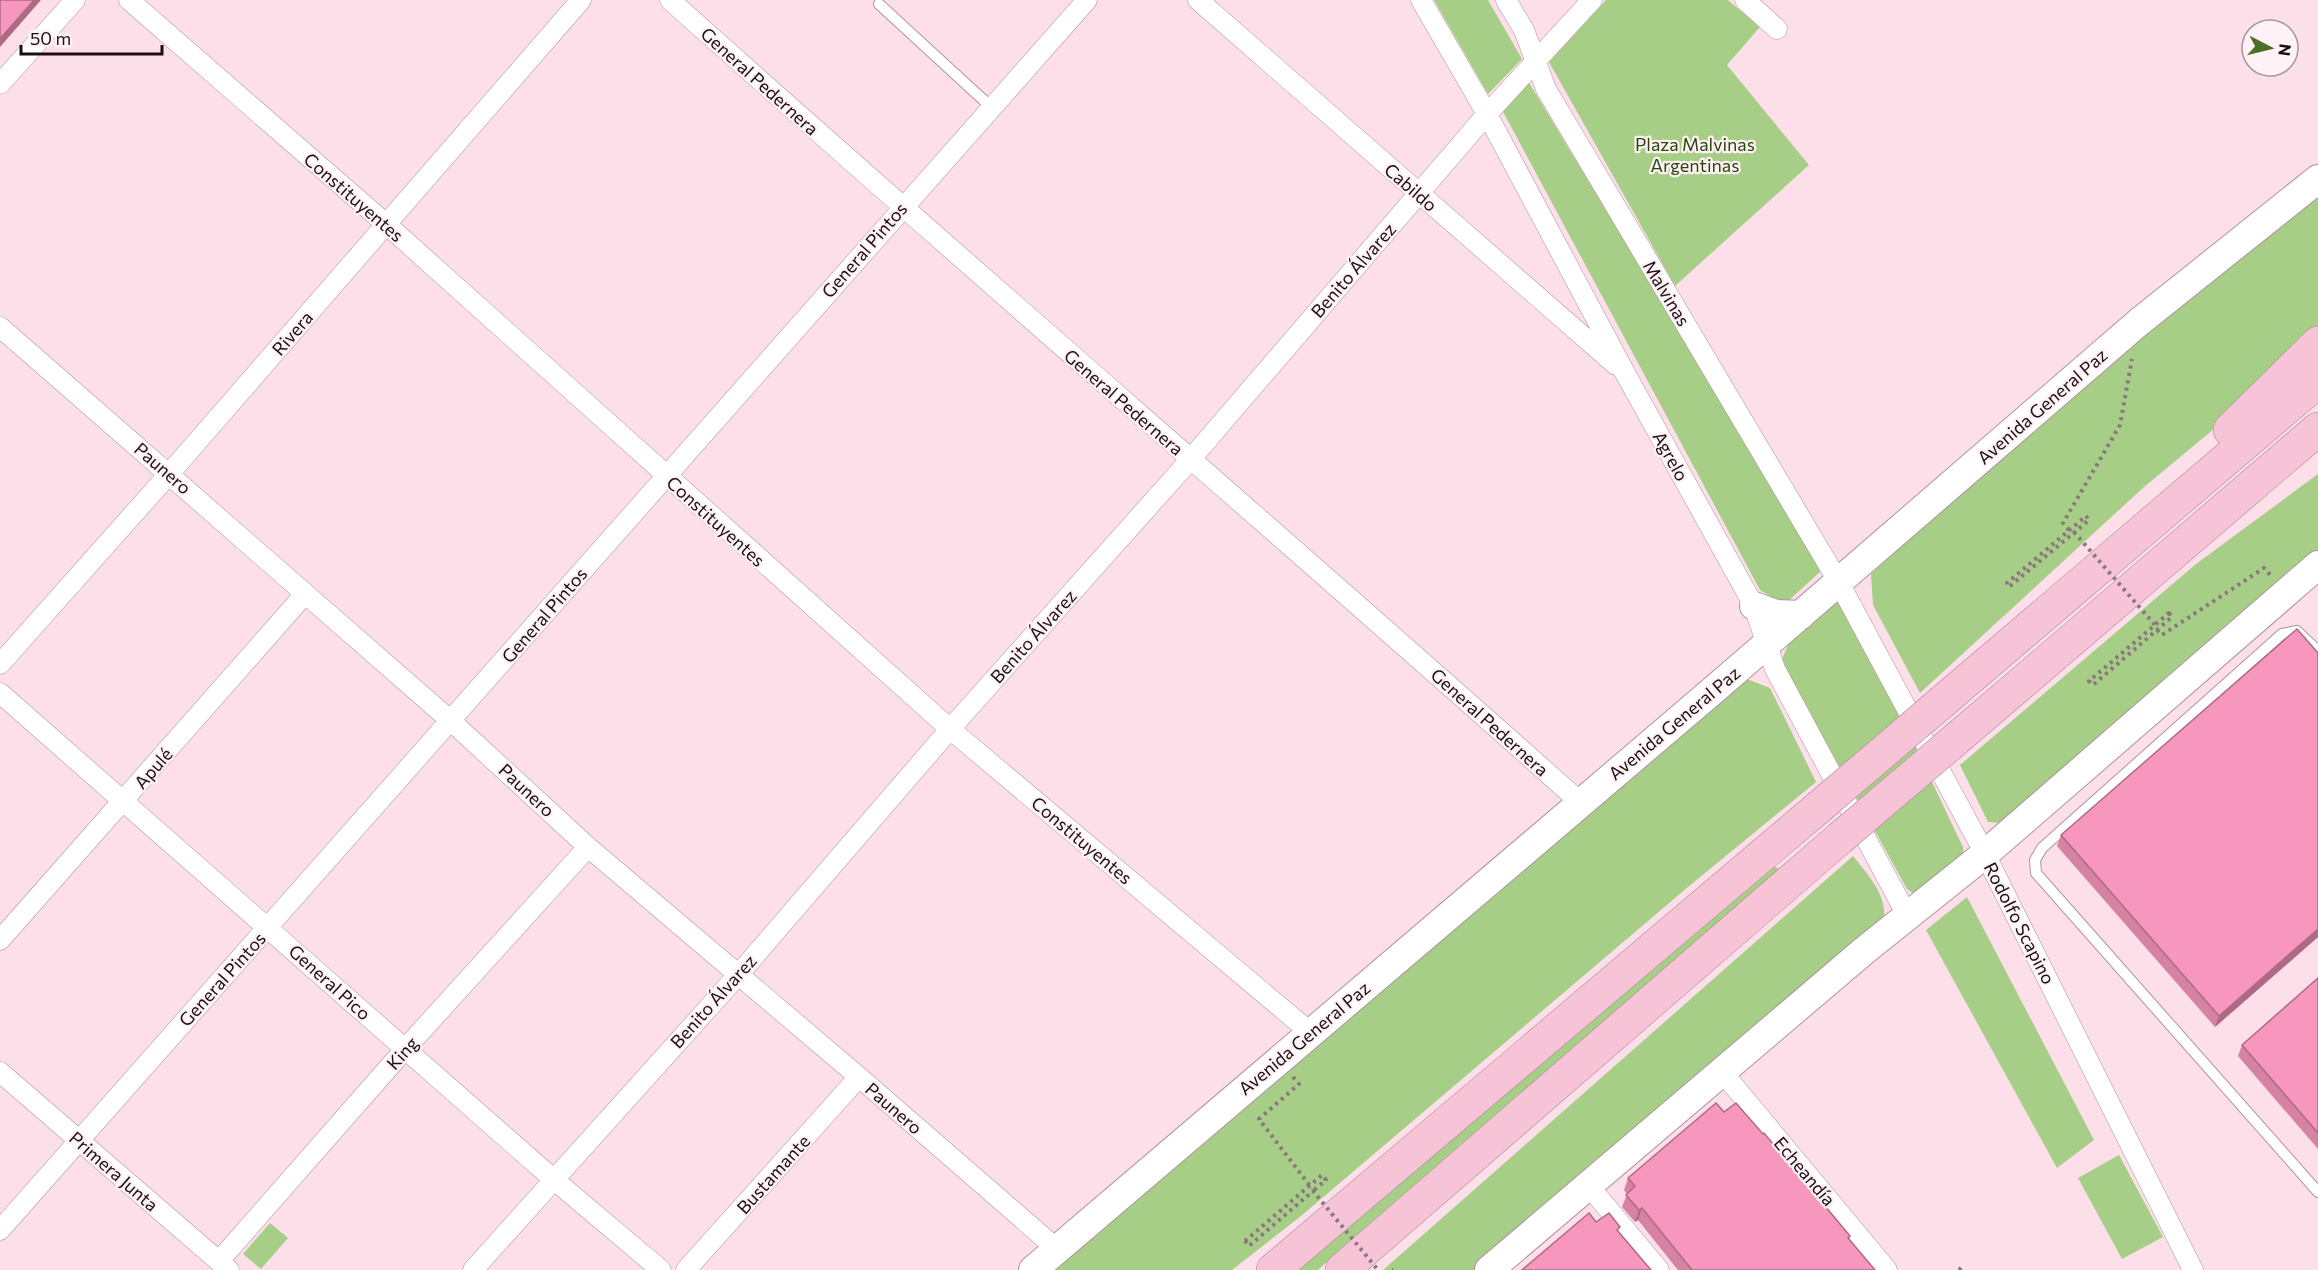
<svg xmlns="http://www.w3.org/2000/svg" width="2318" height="1270" viewBox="0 0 2318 1270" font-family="Commissioner,sans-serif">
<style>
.green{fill:#a7ce87}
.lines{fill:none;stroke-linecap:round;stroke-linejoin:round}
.lane-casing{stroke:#af939d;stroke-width:12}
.street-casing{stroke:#af939d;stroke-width:21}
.secondary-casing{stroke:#af939d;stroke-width:30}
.highway-casing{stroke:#a98592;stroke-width:34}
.path{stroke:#8a767d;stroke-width:4;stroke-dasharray:3 4.5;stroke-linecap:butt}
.lane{stroke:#fff;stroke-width:10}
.street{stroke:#fff;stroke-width:20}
.secondary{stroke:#fff;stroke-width:28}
.highway{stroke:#f6c4d6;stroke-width:33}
.highway-bridge-casing{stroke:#a98592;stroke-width:34;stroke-linecap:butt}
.path-bridge{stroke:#8a767d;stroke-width:4;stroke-dasharray:3 4.5;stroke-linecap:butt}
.highway-bridge{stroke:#f6c4d6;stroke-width:33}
.wall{fill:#d582a3}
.shaded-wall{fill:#ae6a85}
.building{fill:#f897be;stroke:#ae6a85;stroke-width:1.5}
.labels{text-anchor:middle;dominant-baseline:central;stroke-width:4.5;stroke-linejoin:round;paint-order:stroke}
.street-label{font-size:18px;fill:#1a1013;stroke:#fef2f6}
.park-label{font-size:18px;fill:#2a4609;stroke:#fef2f6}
</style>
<rect width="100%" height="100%" fill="#fddfea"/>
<path class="green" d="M1434,0h54l34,59 -34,35z
M1606,0h122l32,27 -33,38 82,100 -134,121 -126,-224z
M1528,81l295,488 -39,36 -24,-15 -259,-482z
M2318,186v141l-98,97 -76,63 -224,206 -47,-88 -2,-31 244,-223z
M2318,474v78l-317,271 -13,-1 -28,-57 236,-201z
M1835,599l13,7 115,241 1,10 -42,36h-9l-6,-4 -126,-228 8,-18z
M1747,679l23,9 46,94 -128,105 -387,329 -69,54h-182z
M1853,856c16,20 37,42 30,69l-403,345h-97z
M1774,866l4,2v4l-460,398h-20z
M1967,897l127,243 -37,28 -131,-238z
M2119,1155l44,82 -41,22 -44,-81z
M270,1223l18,15 -27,31 -18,-15z"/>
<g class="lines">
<g class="lane-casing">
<path id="lane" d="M879,4l112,103
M2318,651l-21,-20 -15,3 -240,214 -7,12 1,13 282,319"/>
</g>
<g class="street-casing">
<path id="street" d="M129,0l257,224 564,505 361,304
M670,0c301,270 609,533 910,802
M1198,0l418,365
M1421,0l66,114 138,259 129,233 21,63 133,248
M1506,0l18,30 22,59 292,492 147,273 208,416
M1745,0l32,29
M0,84l75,-84
M0,327l451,394 137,126 271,230 198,172
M0,664l169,-190 412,-474
M0,693l552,485 109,92
M0,940l305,-346
M0,1072l229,198
M1723,1073l164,197
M1588,1185l71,85
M0,1230l1087,-1230
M219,1261l186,-212 183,-202
M473,1270l265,-295 212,-246 240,-269 297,-346 105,-114
M686,1270l173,-193"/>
</g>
<g class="secondary-casing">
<path id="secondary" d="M1754,606l22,8 25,1
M1033,1270l677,-577 429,-371 179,-143
M1489,1270l376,-320 120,-96 333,-289"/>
</g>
<g class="highway-casing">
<path id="highway" d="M2230,430l88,-87
M1943,701l375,-320
M1962,734l356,-305
M1273,1270l546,-463
M1342,1270l498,-432"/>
</g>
<path class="path" d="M2086,516l3,4 -80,67 -2,-4z
M2069,530l-6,-7 57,-98 12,-66
M2169,613l3,4 -79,68 -4,-4z
M2157,630l5,5 102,-67 8,9
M1293,1077l6,7 -40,35 51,67
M1245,1241l77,-66 4,5 -13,11
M1392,1270h1
M1959,1270l3,-3"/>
<use href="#lane" class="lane"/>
<use href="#street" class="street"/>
<use href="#secondary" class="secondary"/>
<use href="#highway" class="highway"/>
<g class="highway-bridge-casing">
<path id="highway-bridge" d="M1819,807l124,-106
M1840,838l122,-104"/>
</g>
<path class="path-bridge" d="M2074,532l81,93
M1245,1241l4,5 64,-55 65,79"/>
<use href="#highway-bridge" class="highway-bridge"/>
</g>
<path class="wall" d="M2061,835l257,102 -103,90 -158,-181z
M2318,978v171l-80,-93 4,-11z
M1724,1112l126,124 -1,3 26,31h-197l-40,-50 -3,2 -13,-15 5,-13 -3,-4 4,-12z"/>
<path class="shaded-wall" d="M34,0h7l-41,47v-8z
M2318,929v8l-103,90 4,-11z
M1642,1208l-4,12 -3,2 4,-12z"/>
<path class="building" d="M0,0h34l-34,39z
M2297,629l21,24v276l-99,87 -158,-181z
M2318,978v155l-76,-88z
M1716,1103l8,9 12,-9 27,31 1,-1 86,103 -2,2 27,32h-183l-50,-62 -3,2 -13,-15 9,-9 -7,-8z
M1589,1213l7,9 13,-9 11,14 -3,3 34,40h-129z"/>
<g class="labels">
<g class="street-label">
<text transform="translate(760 81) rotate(42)">General Pedernera</text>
<text transform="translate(1411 187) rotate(41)">Cabildo</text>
<text transform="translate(354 197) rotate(41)">Constituyentes</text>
<text transform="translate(864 250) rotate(-49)">General Pintos</text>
<text transform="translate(1353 270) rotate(-49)">Benito Álvarez</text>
<text transform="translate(1667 293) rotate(59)">Malvinas</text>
<text transform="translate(292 333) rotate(-49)">Rivera</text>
<text transform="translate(1124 402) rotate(41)">General Pedernera</text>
<text transform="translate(2042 406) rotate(-41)">Avenida General Paz</text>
<text transform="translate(1671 456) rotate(61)">Agrelo</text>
<text transform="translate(163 468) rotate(41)">Paunero</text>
<text transform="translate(716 521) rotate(42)">Constituyentes</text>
<text transform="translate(544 615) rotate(-49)">General Pintos</text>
<text transform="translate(1033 636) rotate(-48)">Benito Álvarez</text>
<text transform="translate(1490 722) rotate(42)">General Pedernera</text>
<text transform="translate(1674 723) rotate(-40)">Avenida General Paz</text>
<text transform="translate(153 768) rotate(-49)">Apulé</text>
<text transform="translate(527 790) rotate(43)">Paunero</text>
<text transform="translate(1082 840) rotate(40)">Constituyentes</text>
<text transform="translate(2020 923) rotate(63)">Rodolfo Scapino</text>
<text transform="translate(222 979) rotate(-48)">General Pintos</text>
<text transform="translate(330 982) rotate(42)">General Pico</text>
<text transform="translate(713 1001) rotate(-48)">Benito Álvarez</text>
<text transform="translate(1304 1038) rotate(-40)">Avenida General Paz</text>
<text transform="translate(402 1053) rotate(-48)">King</text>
<text transform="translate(894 1108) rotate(41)">Paunero</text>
<text transform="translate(114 1171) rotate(41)">Primera Junta</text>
<text transform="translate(1805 1171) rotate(50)">Echeandía</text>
<text transform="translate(773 1174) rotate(-48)">Bustamante</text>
</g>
<g class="park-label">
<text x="1695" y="144">Plaza Malvinas<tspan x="1695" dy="21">Argentinas</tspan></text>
</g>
</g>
<g transform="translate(2270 48) rotate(97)"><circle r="28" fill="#fef2f6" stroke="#a3989b" stroke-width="1.5"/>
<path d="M0-4.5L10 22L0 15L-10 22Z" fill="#4b6f28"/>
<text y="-9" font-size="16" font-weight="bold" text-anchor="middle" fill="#1a1013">N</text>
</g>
<path d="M21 45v9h141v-9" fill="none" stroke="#1a1013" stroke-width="3"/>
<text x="30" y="45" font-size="18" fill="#1a1013" stroke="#fef2f6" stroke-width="4.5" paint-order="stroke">50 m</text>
</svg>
